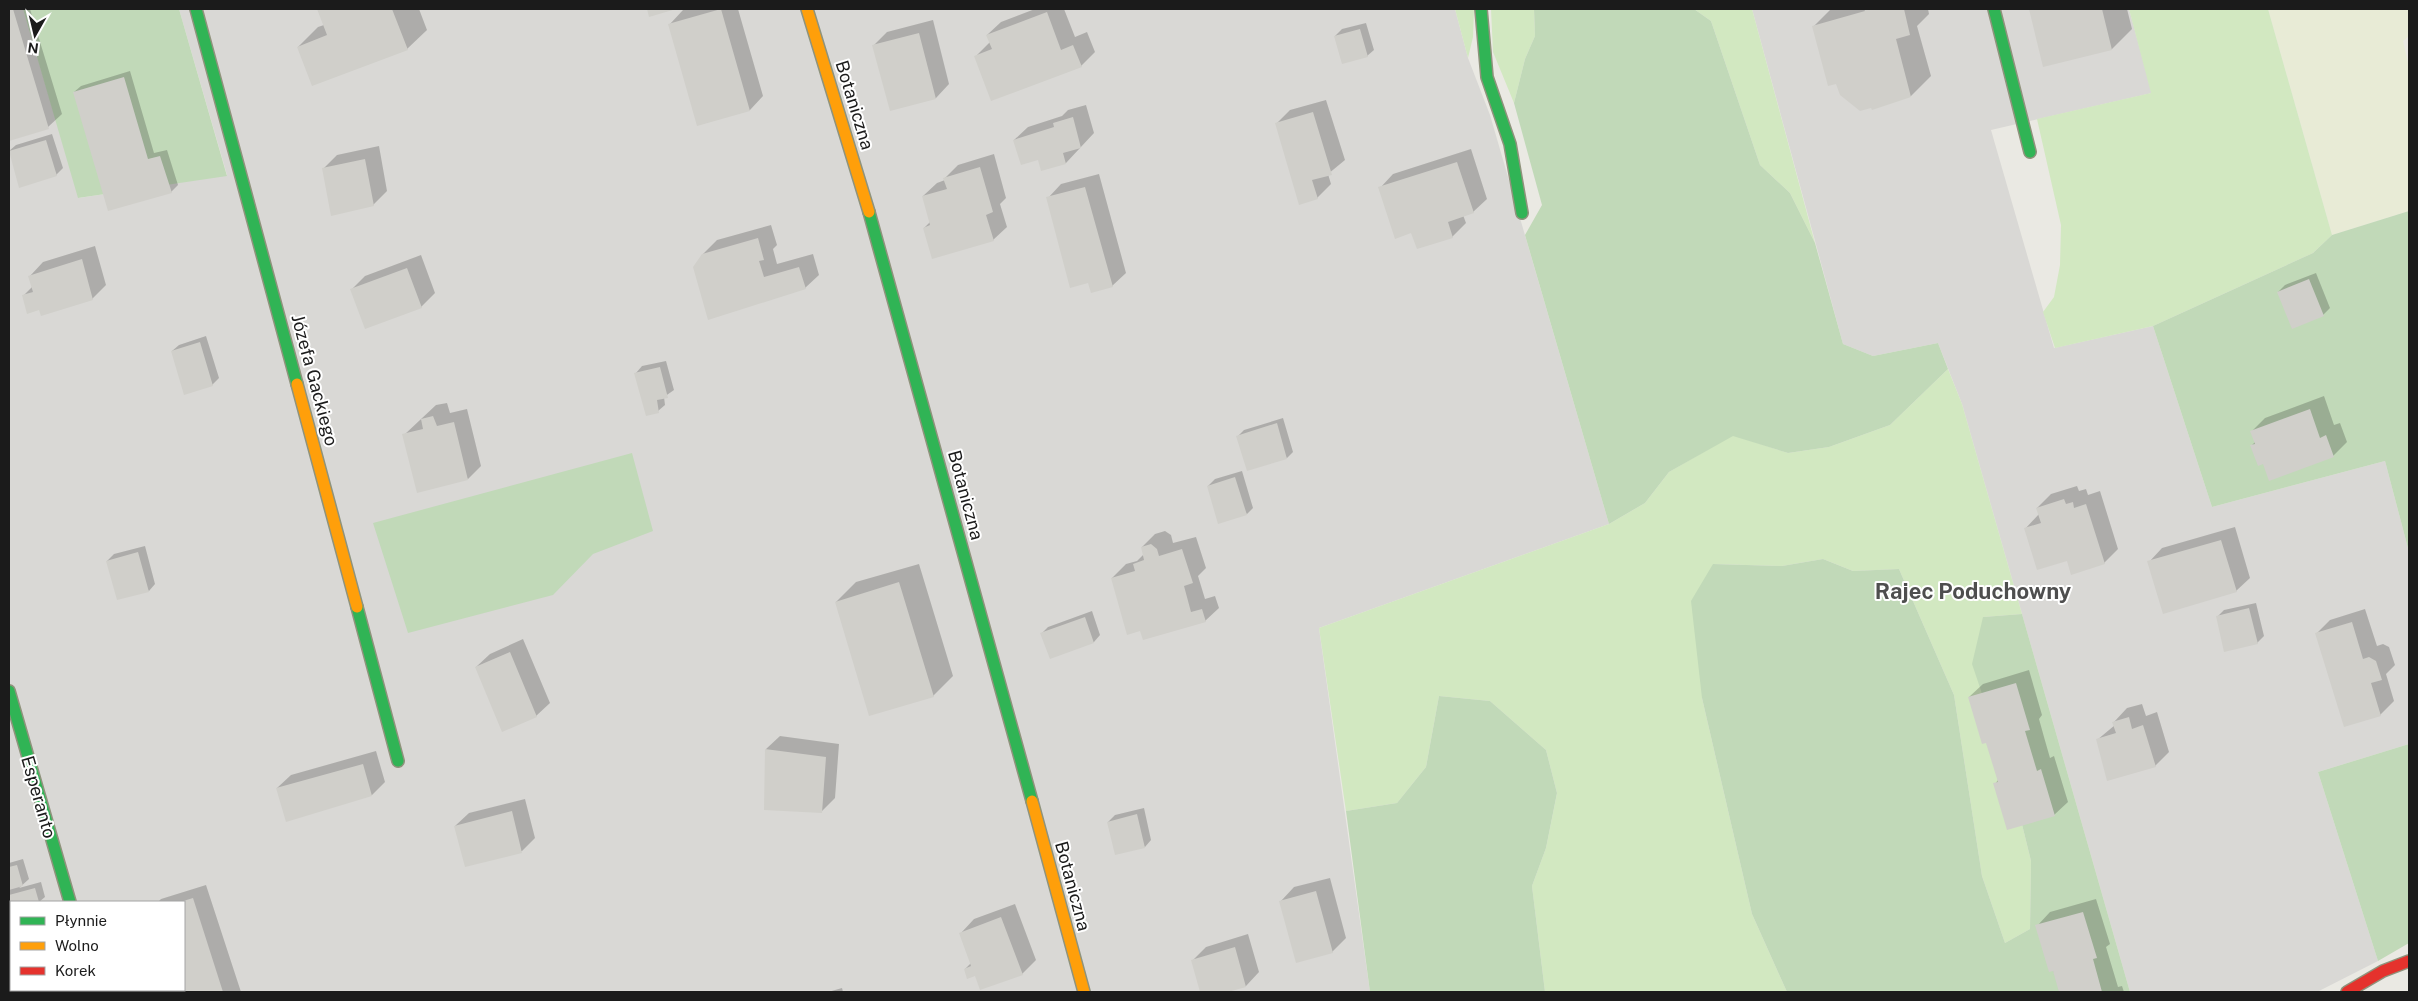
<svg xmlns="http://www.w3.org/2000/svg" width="2418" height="1001" viewBox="0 0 2418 1001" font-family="'Public Sans',sans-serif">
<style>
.residential{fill:#d9d8d5;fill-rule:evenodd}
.farmland{fill:#e8ebd6}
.grass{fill:#d2e8c1}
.forest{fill:#c1d9b8}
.shadow{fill:#0003}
.building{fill:#d0cfca}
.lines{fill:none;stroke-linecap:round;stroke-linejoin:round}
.street-casing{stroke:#c2c2bf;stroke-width:30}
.fast-casing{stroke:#8f937c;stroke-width:14}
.slow-casing{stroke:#8f937c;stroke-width:14}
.jam-casing{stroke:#8f937c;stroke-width:14}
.street{stroke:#fcfcfb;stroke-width:28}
.fast{stroke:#30b455;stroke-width:11}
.slow{stroke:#ff9f0a;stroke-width:11}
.jam{stroke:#e5322d;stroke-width:11}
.labels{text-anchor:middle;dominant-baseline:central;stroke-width:4;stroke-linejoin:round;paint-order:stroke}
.street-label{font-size:18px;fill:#1b1b1b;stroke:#fff}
.district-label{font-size:22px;font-weight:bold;fill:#4e4e4e;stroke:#fff}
</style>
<rect width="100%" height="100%" fill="#eae9e3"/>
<path class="residential" d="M9,9h14l56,189 148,-23 -48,-166h1276l13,49 22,57 119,409 -290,104 51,364h-1361zM11,902h173v88h-173z
M1752,9h377l23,84 -161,37 63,218 99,-22 59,181 173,-46 24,91v192l-91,28 60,189 -61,31h-187l-168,-588 -24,-61 -65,13 -30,-12z"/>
<path class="farmland" d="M2268,9h141v27l-6,5 6,26v144l-77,24z"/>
<path class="grass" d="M1455,9h19l-1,28 -5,21z
M1491,9h43l1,27 -10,23 -11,44 -21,-51z
M1694,9h58l63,234 -25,-50 -30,-28 -49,-144z
M2129,9h139l64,226 -19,18 -160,73 -98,22 -12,-36 11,-15 6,-32 1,-40 -24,-106 114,-26z
M1948,369l14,35 60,210 -39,3 14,121 20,66 14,57 -1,68 -25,14 -23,-67 -28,-181 -55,-126 -46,2 -30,-12 -41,7 -69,-2 -11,134 50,216 35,78h-242l-13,-106 14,-38 11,-55 -11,-43 -56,-49 -51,-5 -13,71 -29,36 -51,8 -27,-183 290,-104 36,-21 24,-31 64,-37 55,18 41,-6 61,-22z"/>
<path class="forest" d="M23,9h156l48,167 -149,22z
M1534,9h160l17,12 49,144 30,28 25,50 28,101 30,12 65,-13 10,26 -58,56 -61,22 -41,6 -55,-17 -64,36 -24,31 -36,21 -84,-289 17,-30 -28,-102 11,-44 10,-23z
M2409,211v341l-24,-91 -173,46 -59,-181 160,-73 19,-18z
M632,453l21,78 -60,23 -40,41 -145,38 -35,-110z
M1823,559l30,12 46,-2 55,126 28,181 23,67 25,-14 1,-68 -14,-57 -20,-66 -25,-74 11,-47 39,-3 108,378h-343l-35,-78 -50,-216 -11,-97 22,-37 69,2z
M1439,696l51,5 56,49 11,43 -11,55 -14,38 13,106h-175l-24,-181 51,-8 29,-36z
M2409,744v199l-31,18 -60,-189z"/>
<path class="shadow" d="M9,9h21l32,105 -14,13 -39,12z
M318,9h101l8,21 -20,19 -109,-2 20,-20 6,-2z
M689,9h49l25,87 -13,14 -52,15 -28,-101 13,-14z
M1035,9h29l11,28 12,-5 8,20 -14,14 -105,-10 14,-14 -3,-7 14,-13z
M1831,9h97l1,5 -12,12 14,50 -20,20 -17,4 -81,-73z
M2031,9h96l5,20 -20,20 -68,16z
M933,20l16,64 -13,14 -45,12 -17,-65 13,-13z
M1366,23l8,27 -7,6 -32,-20 7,-7z
M130,71l24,82 13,-3 11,35 -7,7 -97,-100 7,-6z
M1326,100l19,60 -17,14 3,10 -14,14 -41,-74 14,-14z
M1086,105l8,28 -28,30 -27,-4 -25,-19 14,-13 34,-11 6,-6z
M52,134l11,34 -7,7 -47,-24 7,-6z
M379,146l8,45 -14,14 -50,-36 14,-14z
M1471,149l16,50 -14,13 -10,3 3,8 -14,14 -40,-5 -32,-44 13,-14z
M994,154l12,44 -6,6 7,23 -14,13 -69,-12 6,-6 -7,-26 14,-13 8,-3v-2l13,-13z
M1099,174l27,99 -14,13 -23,-5 -41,-83 13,-14z
M771,225l6,20 -4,4 4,15 36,-10 6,21 -14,13 -96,30 -6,-64 14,-14z
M95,246l11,39 -14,14 -69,-3 10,-10 -3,-10 13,-14z
M421,255l14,38 -14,14 -69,-18 13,-13z
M2316,273l14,35 -7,7 -45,-23 7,-7z
M206,336l13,42 -7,7 -40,-34 7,-6z
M666,361l8,29 -10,7 1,8 -7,6 -22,-38 6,-7z
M2324,396l10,29 6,-2 7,19 -14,14 -70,6 -11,-17 3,-3 -3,-11 13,-13z
M447,403l3,10 17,-4 14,57 -13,13 -64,-44 32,-30z
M1283,418l10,34 -6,6 -49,-22 6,-6z
M1242,471l11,37 -6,6 -39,-28 7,-7z
M2077,486l2,5 7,-2 2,6 12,-4 18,58 -14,14 -37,-3 -42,-31 14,-15 -2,-6 14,-14z
M2235,527l15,51 -14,13 -87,-29 13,-14z
M1165,531l6,4 2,8 23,-6 10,31 -8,8 7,23 10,-3 4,12 -14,13 -65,9 -28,-52 14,-14 11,-3 7,-7 -2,-7 13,-13z
M145,546l10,38 -6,7 -42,-30 7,-7z
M919,564l34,112 -20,20 -97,-94 20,-20z
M2256,603l8,33 -7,7 -40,-26 7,-7z
M2365,609l12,37 6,-2 6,3 6,18 -9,9 8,27 -14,14 -63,-82 13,-13z
M1092,611l8,24 -6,7 -44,15 -8,-24 6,-6z
M523,639l27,64 -14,13 -60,-49 14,-13z
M2029,670l13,45 -3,4 5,18 6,21 4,-2 14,46 -14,13 -59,-31 3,-4 -11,-39 -18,-44 14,-13z
M2142,704l4,12 11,-4 12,40 -14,14 -58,-26 18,-15 -1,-3 13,-14z
M780,736l59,8 -4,54 -14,14 -56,-3 1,-60z
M376,751l9,31 -13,13 -95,-7 14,-13z
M525,799l10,39 -13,13 -56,14 -11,-39 14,-13z
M1144,808l7,32 -6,7 -37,-25 7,-7z
M23,859l6,20 -10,9 22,-6 4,15 -6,5h-28v13h-2v-52z
M1330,878l16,60 -14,14 -51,-51 13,-14z
M206,885l35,107h-68l-1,-2h12v-88h-26l3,-3z
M2096,899l14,45 -4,3 12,40 4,-1 2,6h-63l-24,-66 13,-14z
M1015,904l21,56 -14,14h-46l-11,-5 6,-6 -10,-30 13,-14z
M1248,934l11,38 -13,14 -23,6h-21l-10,-31 14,-14z
M842,988l1,4h-15z"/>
<path class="building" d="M9,9h4l36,120 -40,12z
M317,9h75l16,41 -96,36 -15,-39 30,-12z
M647,9h29l-27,8z
M721,9l29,102 -53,15 -29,-102z
M1864,9h40l6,26 -14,4 15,58 -39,13 -1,-2 -11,3 -20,-16 -4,-11 -8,2 -16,-60 53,-15z
M2029,9h73l10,41 -69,17z
M1047,12l14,38 12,-5 9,22 -91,34 -17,-45 18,-7 -6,-14z
M1360,29l8,28 -26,7 -8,-28z
M919,33l17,66 -46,12 -18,-66z
M124,77l24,82 12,-3 12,37 -64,18 -35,-119z
M1313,112l19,63 -20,5 6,19 -19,6 -24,-82z
M1073,117l8,31 -18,5 3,11 -25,7 -3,-11 -17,5 -8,-25 41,-13 -1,-4z
M46,140l11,36 -38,12 -10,-37z
M365,159l9,47 -43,10 -9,-48z
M1457,162l17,51 -26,9 5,16 -36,11 -6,-16 -16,6 -17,-52z
M980,167l13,45 -7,3 8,26 -62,18 -9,-31 7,-3 -8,-29 25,-7 -4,-11z
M1085,187l28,100 -22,6 -3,-10 -18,5 -24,-91z
M758,238l6,22 -5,1 5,16 35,-10 7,22 -98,31 -15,-53 9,-13z
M82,259l11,41 -52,16 -2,-6 -12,4 -5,-19 11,-3 -5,-16z
M407,268l15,40 -57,21 -15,-40z
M2309,279l15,37 -32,13 -15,-37z
M200,342l13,44 -29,9 -13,-44z
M660,367l8,31 -11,2 2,13 -13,3 -12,-43z
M2310,409l10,29 6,-3 8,22 -65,24 -6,-17 -5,2 -8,-21 5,-1 -5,-13z
M433,416l4,10 17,-4 14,58 -51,13 -15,-59 21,-5 -2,-10z
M1277,423l10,36 -40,12 -11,-35z
M1235,477l12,38 -29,9 -11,-38z
M2064,499l2,5 7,-2 1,6 12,-4 19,60 -34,11 -4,-14 -30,9 -13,-42 17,-5 -5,-15z
M2221,540l16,52 -74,22 -16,-53z
M1151,544l6,5 2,7 23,-7 11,34 -9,3 7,26 11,-3 4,13 -63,18 -3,-9 -13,4 -16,-57 24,-7 -2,-7 11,-4 -3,-13z
M138,552l11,40 -32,8 -11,-39z
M899,582l35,115 -65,19 -34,-114z
M2249,608l9,36 -34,8 -8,-36z
M1085,617l9,26 -44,16 -10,-26z
M2352,622l11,37 6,-2 7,4 6,19 -11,3 10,33 -37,11 -29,-94z
M510,652l27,65 -35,15 -27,-65z
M2016,683l14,47 -5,1 12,40 4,-2 14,47 -48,14 -14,-47 5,-1 -12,-39 -4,1 -14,-47z
M2129,717l3,12 11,-4 13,42 -49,14 -11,-42 20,-6 -4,-11z
M765,749l61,8 -4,56 -58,-3z
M363,764l9,32 -86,26 -10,-34z
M512,811l10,42 -57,14 -11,-41z
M1137,814l8,34 -30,7 -8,-33z
M17,865l6,21 -14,4v-23z
M35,888l4,14h-28v14l-2,1v-22z
M1316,891l17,62 -37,10 -17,-62z
M193,898l30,94h-51l-1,-2h13v-88h-4z
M2083,912l14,46 -4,1 9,33h-43l-6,-21 -4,1 -14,-47z
M1001,917l22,58 -43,15 -5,-14 -8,3 -3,-10 7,-3 -12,-33z
M1235,947l11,40 -18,5h-28l-9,-32z"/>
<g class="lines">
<g class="street-casing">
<path id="street" d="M95,990l1,2"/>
</g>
<g class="fast-casing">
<path id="fast" d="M196,9l101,375
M1481,9l6,68 23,67 12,69
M1994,9l36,143
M869,212l163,589
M357,607l41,154
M9,691l61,211"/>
</g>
<g class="slow-casing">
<path id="slow" d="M807,9l62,203
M297,384l60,223
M1032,801l52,191"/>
</g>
<g class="jam-casing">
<path id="jam" d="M2347,992l36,-21 26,-10"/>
</g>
<use href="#street" class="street"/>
<use href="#fast" class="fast"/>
<use href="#slow" class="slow"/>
<use href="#jam" class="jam"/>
</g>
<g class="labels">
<g class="street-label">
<text transform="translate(855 105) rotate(73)">Botaniczna</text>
<text transform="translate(315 380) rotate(75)">Józefa Gackiego</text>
<text transform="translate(966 495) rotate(75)">Botaniczna</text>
<text transform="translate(39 797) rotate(74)">Esperanto</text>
<text transform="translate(1073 886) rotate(75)">Botaniczna</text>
</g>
<g class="district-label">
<text x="1973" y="591">Rajec Poduchowny</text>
</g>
</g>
<rect width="2418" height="1001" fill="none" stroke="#1b1b1b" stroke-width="20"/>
<rect x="10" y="901" width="175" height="90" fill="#ffffff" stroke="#a4a4a4"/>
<rect x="20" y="917" width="25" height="8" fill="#30b455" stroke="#a4a4a4"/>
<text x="55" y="926" font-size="15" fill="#1b1b1b">Płynnie</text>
<rect x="20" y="942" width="25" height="8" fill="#ff9f0a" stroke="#a4a4a4"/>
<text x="55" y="951" font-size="15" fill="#1b1b1b">Wolno</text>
<rect x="20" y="967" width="25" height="8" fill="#e5322d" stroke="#a4a4a4"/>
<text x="55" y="976" font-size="15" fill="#1b1b1b">Korek</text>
<g transform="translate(35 35) rotate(188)" stroke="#ffffff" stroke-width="4" paint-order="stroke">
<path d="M0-4L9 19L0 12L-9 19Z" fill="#1b1b1b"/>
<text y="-8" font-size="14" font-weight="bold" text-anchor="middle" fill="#1b1b1b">N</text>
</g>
</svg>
